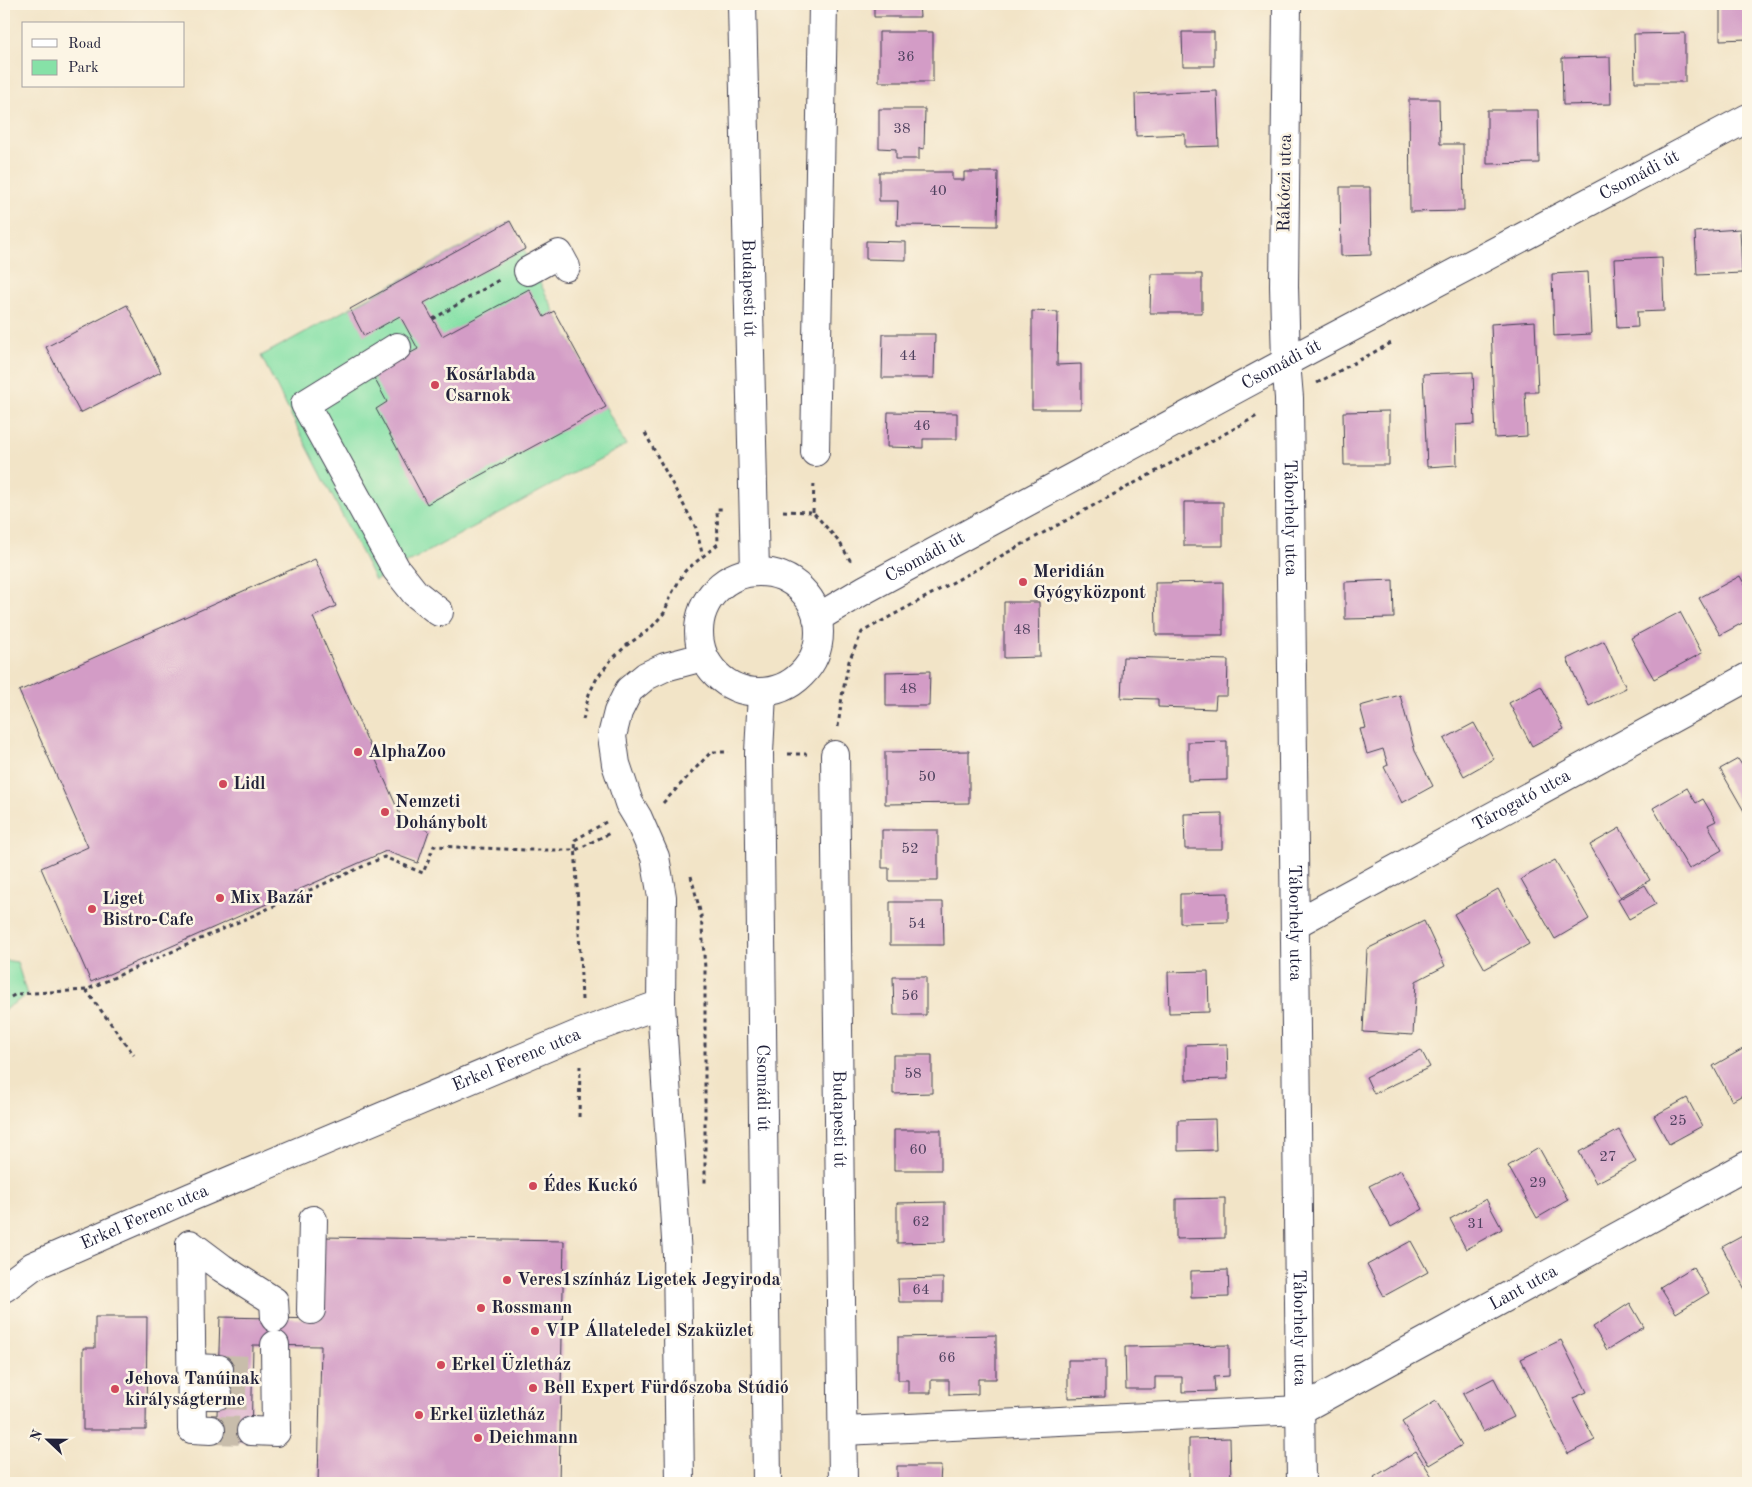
<svg xmlns="http://www.w3.org/2000/svg" width="1752" height="1487" viewBox="0 0 1752 1487" font-family="'Old Standard TT',serif">
<style>
.green{fill:#86e1a7;stroke:#548271}
.building{fill:#d39cc6}
.lines{fill:none;stroke-linecap:round;stroke-linejoin:round}
.minor-tunnel{stroke:#c8bdab;stroke-width:28;stroke-dasharray:28 14;stroke-linecap:butt}
.minor-casing{stroke:#413f50;stroke-width:30}
.major-casing{stroke:#413f50;stroke-width:30}
.path{stroke:#413f50;stroke-width:3;stroke-dasharray:4 4;stroke-linecap:butt}
.minor{stroke:#fff;stroke-width:28}
.major{stroke:#fff;stroke-width:28}
.poi-dot{fill:#d1495b;stroke:#fcf5e5;stroke-width:2}
.labels{text-anchor:middle;dominant-baseline:central;stroke-width:5;stroke-linejoin:round;paint-order:stroke}
.number-label{font-size:15px;fill:#4e405e}
.street-label{font-size:18px;fill:#22223b;stroke:#fcf5e5}
.poi-label{font-size:18px;font-weight:bold;fill:#22223b;stroke:#fcf5e5;text-anchor:start}
</style>
<rect width="100%" height="100%" fill="#fcf5e5"/>
<filter id="ink" filterUnits="userSpaceOnUse"><feTurbulence type="fractalNoise" baseFrequency=".02" numOctaves="2"/><feDisplacementMap in="SourceGraphic" scale="10" xChannelSelector="R" yChannelSelector="G"/><feConvolveMatrix kernelMatrix="1 2 1 2 8 2 1 2 1" color-interpolation-filters="sRGB"/></filter>
<filter id="wash" filterUnits="userSpaceOnUse"><feTurbulence type="fractalNoise" baseFrequency=".0096" numOctaves="4" result="noise"/><feDisplacementMap in="SourceGraphic" scale="20" xChannelSelector="R" yChannelSelector="G"/><feGaussianBlur stdDeviation="1.12" result="paint"/><feColorMatrix in="noise" values="0 0 0 0 0 0 0 0 0 0 0 0 0 0 0 0 0 1.4 0 .05"/><feComposite in="paint" operator="in"/></filter>
<g filter="url(#wash)">
<rect width="100%" height="100%" fill="#f2e4c7"/>
<path class="green" d="M510,221l44,90 72,134 -251,135 -114,-224z
M4,960l13,2 10,33 -23,15z"/>
<g id="blocks">
<path class="building" d="M874,4h45l1,13h-46z
M1720,4h28v35l-28,1z
M879,32h54v50h-54z
M1182,32h32v34h-31z
M1685,33v49h-50l-1,-48z
M1610,57l1,47 -48,1 -1,-47z
M1217,91l2,55 -34,1v-13l-49,2 -1,-42z
M1409,99h30l1,45h23l1,67 -54,1z
M879,109h46l-1,40 -5,-1v11h-23v-10l-17,-1z
M1487,110h51l1,53 -52,1z
M879,172h73v8h12v-8h34l-1,54 -100,-1 1,-24h-19z
M1340,187h30l1,68 -30,1z
M510,221l15,28 -101,54 18,33 87,-47 15,28 10,-6 52,96 -179,97 -51,-95 11,-7 -15,-28 46,-25 -18,-33 -36,20 -14,-27z
M1740,229l2,44 -45,2 -2,-43z
M866,241l40,1v18l-40,-1z
M1662,257l2,54 -27,1 1,15 -21,1 -3,-69z
M1588,272l3,62 -37,2 -2,-62z
M1151,274h51v39h-52z
M127,305l34,67 -81,41 -34,-66z
M1032,311l26,1 -1,53 24,-1v45h-49z
M1535,321l3,71h-13l2,44 -32,2 -4,-114z
M883,334h52l-1,44h-52z
M1473,372l2,52 -19,1 1,40 -30,2 -4,-93z
M1389,411v54h-45l-1,-53z
M888,412l69,1v26h-34v9l-36,-1z
M1184,502h39v44h-39z
M315,559l21,47 -23,11 89,202 27,12 -11,32 -32,-12 -295,131 -50,-114 47,-21 -69,-156z
M1740,576l8,15v29l-28,15 -21,-37z
M1393,580l1,38 -49,1v-37z
M1223,582v53h-67l-1,-52z
M1004,602h35l1,55 -36,1z
M1680,612l22,41 -48,26 -23,-41z
M1604,641l22,47 -37,18 -22,-47z
M1123,657l105,3 -1,36h-11l-1,13 -57,-2v-8l-37,-1z
M930,671l-1,35h-43v-34z
M1541,686l23,43 -32,17 -23,-43z
M1400,695l15,56 18,35 -31,17 -18,-36 4,-2 -5,-16 -16,5 -7,-25 6,-1 -6,-22z
M1474,723l20,36 -30,17 -20,-37z
M1227,741v39l-39,1v-39z
M969,751v52l-84,1v-52z
M1738,759l4,6 6,-3v56l-28,-49z
M1687,788l9,15 7,-4 13,22 -8,4 14,25 -33,19 -36,-61z
M1222,813v36h-37l-1,-35z
M1620,828l30,52 -30,17 -30,-52z
M882,830h56v51h-49v-13h-7z
M1555,860l34,59 -34,20 -34,-60z
M1645,885l11,19 -27,15 -11,-19z
M1498,889l31,55 -44,25 -31,-55z
M1228,893v29l-48,1v-29z
M890,902h53l1,43h-54z
M1424,921l21,45 -29,15 -3,54 -50,-3 4,-83z
M1208,971l1,41 -40,1 -1,-41z
M893,977h33v38h-32z
M1227,1044l1,35 -42,1v-35z
M1748,1046v46l-16,9 -19,-35z
M1421,1050l9,17 -56,27 -8,-17z
M893,1055h39v38l-39,1z
M1687,1098l15,28 -33,18 -15,-28z
M1215,1119l1,31 -38,1v-31z
M894,1130h47v40h-47z
M1619,1130l17,32 -40,21 -17,-31z
M1539,1148l29,52 -31,18 -29,-52z
M1401,1170l22,39 -32,18 -22,-41z
M1225,1198v40l-49,1v-40z
M1486,1199l16,30 -36,20 -16,-30z
M945,1202v40l-48,1v-40z
M1748,1233v59l-1,1 -25,-46z
M323,1237l241,4 -5,242h-241l3,-137 -68,-1 -2,97 -41,-1 1,-26h6l3,-98 101,2z
M1411,1241l17,31 -44,24 -17,-31z
M1693,1267l16,26 -33,20 -16,-26z
M1228,1270l1,27 -38,1v-27z
M943,1278v24h-44l-1,-23z
M1630,1303l14,24 -37,23 -14,-23z
M95,1317h52l-1,113h-63v-82h12z
M996,1335v44h-18v15l-29,1v-15h-18v13h-23v-13h-10v-43z
M1561,1340l26,52 -14,6 22,42 -27,14 -47,-95z
M1229,1345v31l-15,1 1,14 -33,1v-15h-27v12h-29l-1,-42z
M1068,1360h37v37l-37,1z
M1494,1378l20,39 -31,15 -20,-38z
M1436,1401l26,44 -33,20 -27,-43z
M1230,1438l1,45h-42v-44z
M1416,1451l20,32h-59l-3,-6z
M897,1466h44l-1,17h-43z"/>
</g>
</g>
<g filter="url(#ink)">
<use href="#blocks" fill-opacity="0" stroke="#413f50" stroke-width="1"/>
<g class="lines">
<path class="minor-tunnel" d="M219,1369l33,1
M218,1395l34,1
M211,1430l40,1"/>
<g class="minor-casing">
<g id="minor">
<path id="s1" d="M742,4l13,568"/>
<path id="s2" d="M1287,4l-3,282 2,76 3,36 12,1085"/>
<path d="M528,271l31,-17 7,13"/>
<path d="M397,347l-92,57 91,165 19,24 24,19"/>
<path d="M815,452l8,-448"/>
<path id="s3" d="M835,755l8,728"/>
<path id="s4" d="M1295,924l453,-247"/>
<path d="M661,1004l16,251 3,228"/>
<path id="s5" d="M4,1288l29,-22 158,-69 390,-164 80,-29 1,-107 -7,-40 -17,-39 -9,-15 -13,-39 -4,-28 6,-24 11,-22 17,-14 19,-9 38,-10"/>
<path d="M311,1310l2,-90"/>
<path d="M192,1368l27,1"/>
<path d="M192,1395h26"/>
<path d="M211,1430l-19,-1 -2,-185 32,24 52,33 1,17"/>
<path d="M251,1431l25,1 -1,-87"/>
<path id="s6" d="M843,1431l457,-21 448,-245"/>
</g>
</g>
<g class="major-casing">
<g id="major">
<circle cx="759" cy="632" r="60"/>
<path id="s7" d="M817,618l49,-29 420,-227 462,-244"/>
<path id="s8" d="M762,693l-3,60 8,730"/>
</g>
</g>
<path class="path" d="M433,319l66,-39
M1317,383l74,-40
M645,433l51,95 7,29
M783,511l30,1 27,31 11,19
M813,512l1,-31
M583,720l6,-26 8,-16 14,-18 16,-15 23,-16 14,-16 8,-20 13,-22 33,-27 -1,-35h7
M838,727l4,-31 7,-35 13,-29 397,-217
M788,754h19
M663,803l48,-51h18
M691,876l10,39 4,53v216
M86,990l48,65
M582,1000l-7,-160 31,-18
M4,1001l12,-7 70,-4 298,-133 39,16 11,-27 92,4h50l36,-18
M579,1117l1,-51"/>
<use href="#minor" class="minor"/>
<use href="#major" class="major"/>
</g>
</g>
<g class="poi-dot">
<circle cx="435" cy="385" r="5"/>
<circle cx="1023" cy="582" r="5"/>
<circle cx="358" cy="752" r="5"/>
<circle cx="223" cy="784" r="5"/>
<circle cx="385" cy="812" r="5"/>
<circle cx="220" cy="898" r="5"/>
<circle cx="92" cy="909" r="5"/>
<circle cx="533" cy="1186" r="5"/>
<circle cx="507" cy="1280" r="5"/>
<circle cx="481" cy="1308" r="5"/>
<circle cx="535" cy="1331" r="5"/>
<circle cx="441" cy="1365" r="5"/>
<circle cx="533" cy="1388" r="5"/>
<circle cx="115" cy="1389" r="5"/>
<circle cx="419" cy="1415" r="5"/>
<circle cx="478" cy="1438" r="5"/>
</g>
<g class="labels">
<g class="number-label">
<text x="906" y="57">36</text>
<text x="902" y="129">38</text>
<text x="938" y="191">40</text>
<text x="908" y="356">44</text>
<text x="922" y="426">46</text>
<text x="1022" y="630">48</text>
<text x="908" y="689">48</text>
<text x="927" y="777">50</text>
<text x="910" y="849">52</text>
<text x="917" y="924">54</text>
<text x="910" y="996">56</text>
<text x="913" y="1074">58</text>
<text x="1678" y="1121">25</text>
<text x="918" y="1150">60</text>
<text x="1608" y="1157">27</text>
<text x="1538" y="1183">29</text>
<text x="921" y="1222">62</text>
<text x="1476" y="1224">31</text>
<text x="921" y="1290">64</text>
<text x="947" y="1358">66</text>
</g>
<g class="street-label">
<text stroke="none"><textPath href="#s7" startOffset="934">Csomádi út</textPath></text>
<text transform="translate(1285 183) rotate(-89)">Rákóczi utca</text>
<text stroke="none"><textPath href="#s1" startOffset="284">Budapesti út</textPath></text>
<text stroke="none"><textPath href="#s7" startOffset="529">Csomádi út</textPath></text>
<text stroke="none"><textPath href="#s2" startOffset="514">Táborhely utca</textPath></text>
<text stroke="none"><textPath href="#s7" startOffset="124">Csomádi út</textPath></text>
<text stroke="none"><textPath href="#s4" startOffset="258">Tárogató utca</textPath></text>
<text stroke="none"><textPath href="#s2" startOffset="919">Táborhely utca</textPath></text>
<text stroke="none"><textPath href="#s5" startOffset="562">Erkel Ferenc utca</textPath></text>
<text stroke="none"><textPath href="#s8" startOffset="395">Csomádi út</textPath></text>
<text stroke="none"><textPath href="#s3" startOffset="364">Budapesti út</textPath></text>
<text stroke="none"><textPath href="#s5" startOffset="158">Erkel Ferenc utca</textPath></text>
<text stroke="none"><textPath href="#s6" startOffset="712">Lant utca</textPath></text>
<text stroke="none"><textPath href="#s2" startOffset="1324">Táborhely utca</textPath></text>
</g>
<g class="poi-label">
<text x="445" y="375">Kosárlabda<tspan x="445" dy="21">Csarnok</tspan></text>
<text x="1033" y="572">Meridián<tspan x="1033" dy="21">Gyógyközpont</tspan></text>
<text x="368" y="752">AlphaZoo</text>
<text x="233" y="784">Lidl</text>
<text x="395" y="802">Nemzeti<tspan x="395" dy="21">Dohánybolt</tspan></text>
<text x="230" y="898">Mix Bazár</text>
<text x="102" y="899">Liget<tspan x="102" dy="21">Bistro-Cafe</tspan></text>
<text x="543" y="1186">Édes Kuckó</text>
<text x="517" y="1280">Veres1színház Ligetek Jegyiroda</text>
<text x="491" y="1308">Rossmann</text>
<text x="545" y="1331">VIP Állateledel Szaküzlet</text>
<text x="451" y="1365">Erkel Üzletház</text>
<text x="125" y="1379">Jehova Tanúinak<tspan x="125" dy="21">királyságterme</tspan></text>
<text x="543" y="1388">Bell Expert Fürdőszoba Stúdió</text>
<text x="429" y="1415">Erkel üzletház</text>
<text x="488" y="1438">Deichmann</text>
</g>
</g>
<rect width="1752" height="1487" fill="none" stroke="#fcf5e5" stroke-width="20"/>
<rect x="22" y="22" width="162" height="65" fill="#fcf5e5" stroke="#a5a1a1"/>
<rect x="32" y="39" width="25" height="8" fill="#ffffff" stroke="#a5a1a1"/>
<text x="68" y="48" font-size="15" fill="#22223b">Road</text>
<rect x="32" y="60" width="25" height="15" fill="#86e1a7" stroke="#a5a1a1"/>
<text x="68" y="72" font-size="15" fill="#22223b">Park</text>
<g transform="translate(48 1440) rotate(292)" stroke="#fcf5e5" stroke-width="4" paint-order="stroke">
<path d="M0-4L9 19L0 12L-9 19Z" fill="#22223b"/>
<text y="-8" font-size="14" font-weight="bold" text-anchor="middle" fill="#22223b">N</text>
</g>
</svg>
